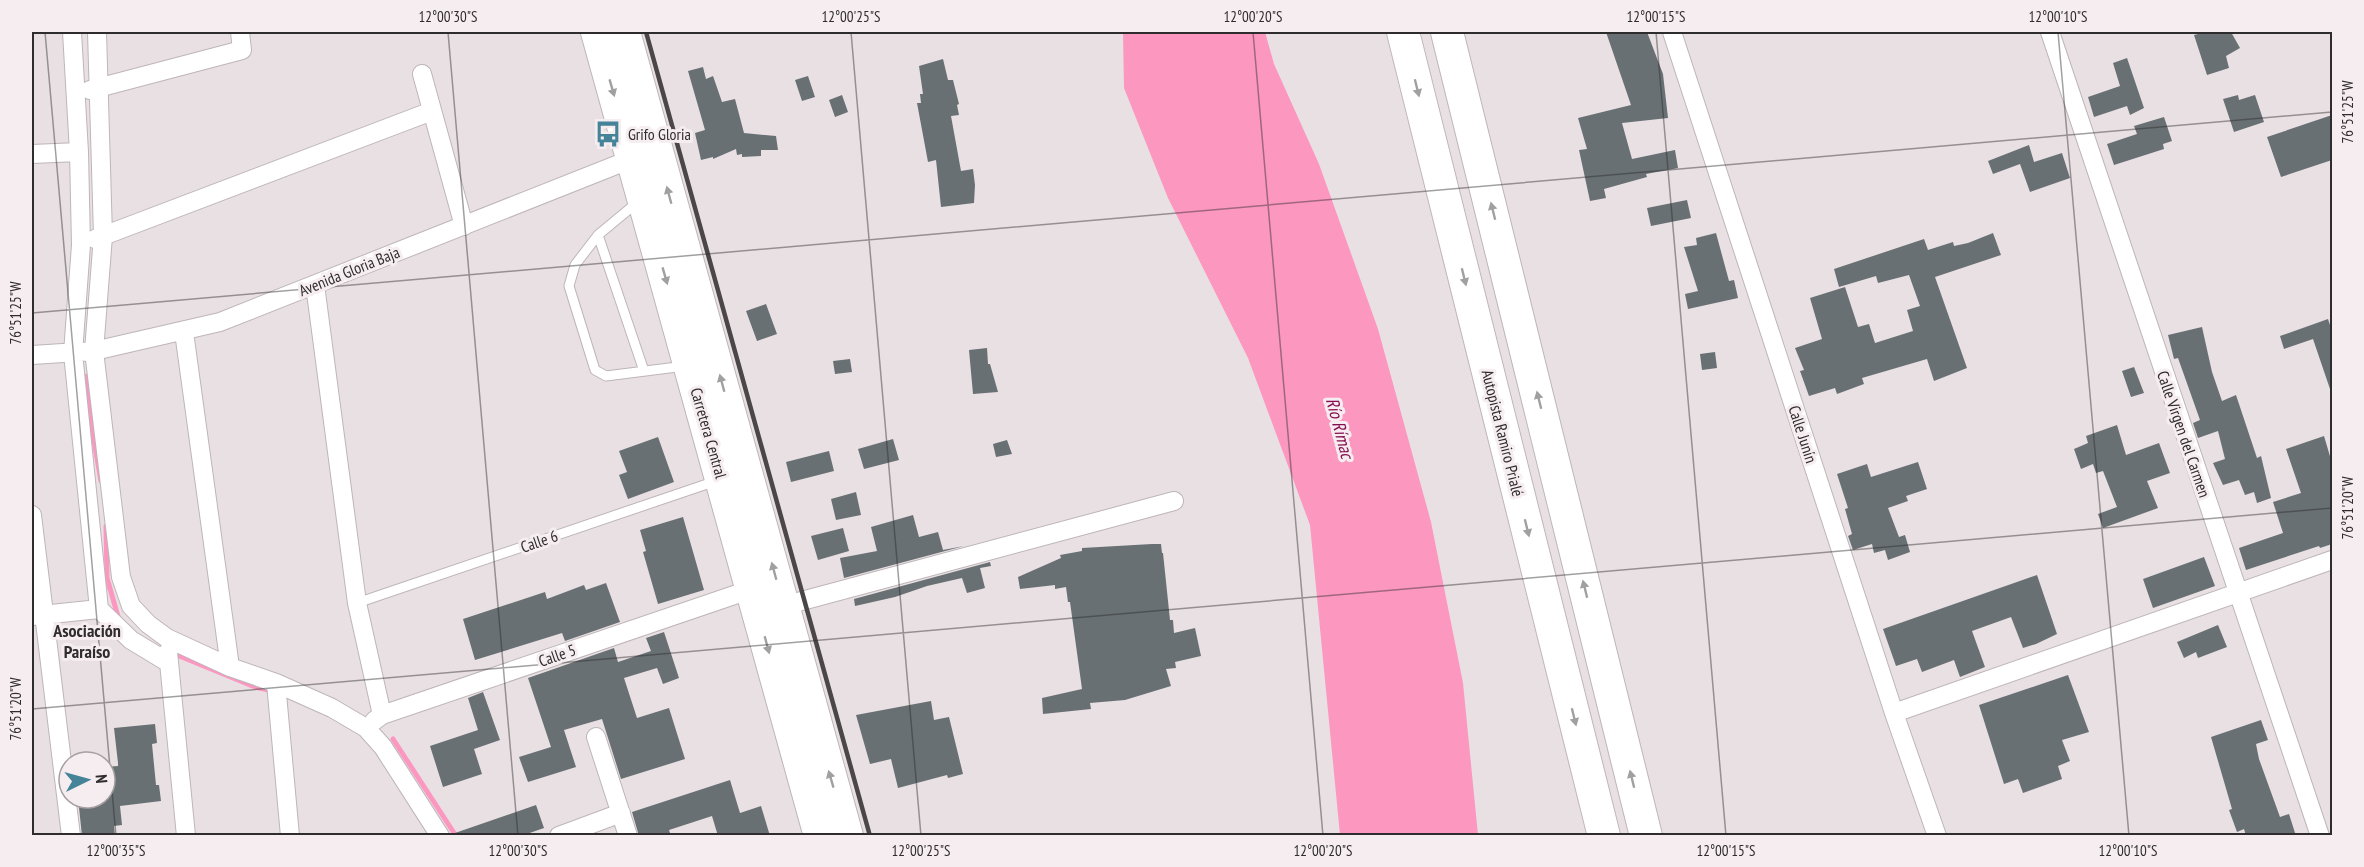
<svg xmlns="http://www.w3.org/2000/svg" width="2364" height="867" viewBox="0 0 2364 867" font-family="'PT Sans Narrow',sans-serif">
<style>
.water{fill:#fc97c0}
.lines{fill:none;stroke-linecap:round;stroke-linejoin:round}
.stream{stroke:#fc97c0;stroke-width:5}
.building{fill:#687073}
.service-casing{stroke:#beb5b8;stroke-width:11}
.minor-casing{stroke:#beb5b8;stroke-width:20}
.trunk-casing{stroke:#beb5b8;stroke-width:34}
.service{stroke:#fff;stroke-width:9}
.minor{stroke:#fff;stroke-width:18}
.trunk{stroke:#fff;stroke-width:32}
.rail{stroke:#4b4748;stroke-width:4.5}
.oneway{fill:#a1a0a0}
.ticks{fill:none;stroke:#2f2c2d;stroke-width:1.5;stroke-opacity:0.45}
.labels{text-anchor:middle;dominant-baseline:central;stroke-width:6;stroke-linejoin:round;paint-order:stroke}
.poi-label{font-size:16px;fill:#2f2c2d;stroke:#f6edf0;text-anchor:start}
.street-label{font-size:16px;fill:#2f2c2d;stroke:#f6edf0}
.water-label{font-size:18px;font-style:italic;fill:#870f51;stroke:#f6edf0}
.neighbourhood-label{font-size:18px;font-weight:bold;fill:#2f2c2d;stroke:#f6edf0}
.neatline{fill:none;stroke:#2f2c2d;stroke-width:2}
.ticks-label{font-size:15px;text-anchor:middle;fill:#2f2c2d}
</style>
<rect width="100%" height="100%" fill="#e9e0e3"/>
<path class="water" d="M1123,32h142l9,32 45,100 59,165 53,193 32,161 15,152h-138l-30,-310 -62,-167 -80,-160 -44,-110z"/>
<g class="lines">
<path class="stream" d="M87,376l5,53 9,52
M106,526l1,52 12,42
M172,653l83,34 18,4
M393,739l63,97"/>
</g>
<path class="building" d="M1606,32h41l16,42 5,44 -46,5 10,36 43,-9 3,18 -32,6 1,3 -43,12 2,9 -16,3 -11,-51 8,-1 -9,-31 53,-13z
M2206,32h25l9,16 -14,8 3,12 -22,7 -13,-40z
M2127,58l17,50 -14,7 -3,-9 -33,11 -6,-20 32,-11 -7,-23z
M943,59l5,21h5l6,24 -2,1 2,10 -8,1 10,55 12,-2 2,16 -1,18 -33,4 -5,-47 -8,2 -11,-59h4l-1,-9h3l-4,-28z
M703,67l3,12 7,-3 9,26 13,-3 9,34 32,3 2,14h-17v6l-19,1v-3l-5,1 -1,-6 -23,10v-2l-12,3 -6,-27 10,-3 -17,-59z
M808,76l7,21 -13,4 -7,-21z
M842,95l6,17 -13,5 -6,-17z
M2238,95l1,5 16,-5 9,27 -30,10 -11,-33z
M2332,115v45l-51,17 -14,-40z
M2164,117l8,24 -9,3 1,5 -50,16 -7,-21 30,-10 -3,-8z
M2029,145l5,17 28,-9 8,25 -40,14 -10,-28 -27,10 -5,-13z
M1687,200l4,18 -40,8 -4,-18z
M1716,233l13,48 5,-1 4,18 -50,11 -3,-15 13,-3 -14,-44 13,-2 -1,-7z
M1993,233l8,22 -66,22 32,91 -33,13 -7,-22 -65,19 2,6 -27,10 -2,-6 -26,8 -9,-25 4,-1 -9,-22 27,-9 -12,-41 35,-11 13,40 11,-3 6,19 38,-12 -6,-21 13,-4 -11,-31 -31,8 -2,-7 -37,11 -5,-18 90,-30 4,11 25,-8 1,4 14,-3z
M766,304l11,30 -20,7 -11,-30z
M2328,319l4,12v58h-2l-17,-50 -29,10 -4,-13z
M2202,327l10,45 10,29 14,-6 21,63 4,-2 10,42 -14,5 -3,-11 -9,3 -6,-15 -16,5 -10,-22 12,-4 -7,-28 -20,7 -5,-15 7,-3 -22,-62 -4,1 -6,-24z
M987,348l1,16h2l8,28 -25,2 -4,-44z
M1715,352l2,16 -15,2 -2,-16z
M850,359l2,13 -17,2 -2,-13z
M2134,367l10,26 -13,4 -9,-26z
M2117,425l9,30 33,-12 11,30 -23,8 11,27 -55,20 -5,-14 19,-7 -14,-36 -7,2 -3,-9 -12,5 -7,-20 14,-6 -2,-7z
M2324,436l8,27v81l-12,4 -1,-2 -73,24 -7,-22 44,-15 -10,-31 28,-9 -15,-44z
M658,437l16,45 -46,17 -9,-24 8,-3 -8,-21z
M893,439l6,21 -35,9 -6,-20z
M1007,440l5,14 -16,3 -3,-13z
M829,451l5,20 -43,11 -5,-20z
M1918,462l9,27 -21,7 2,5 -20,7 11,29 6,-2 5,17 -22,8 -3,-10 -11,3 -2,-9 -19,6 -5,-14 4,-2 -7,-25 3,-1 -11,-34 30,-10 4,13z
M856,492l5,23 -25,5 -5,-21z
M913,515l6,22 19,-5 5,18 21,-4 -120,32 -4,-20 37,-7 -6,-24z
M683,517l21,73 -46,14 -15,-52 3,-1 -6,-21z
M843,528l6,23 -31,9 -7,-24z
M1152,544h9l1,9h1l7,67h3l1,13 21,-5 6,28 -26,6 1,6 -10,1 5,17 -46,14 -35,3 1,6 -48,5 -1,-16 40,-9 -12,-87h-2l-2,-15 -11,2v-4l-35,4 -2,-12 43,-19 -1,-3 22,-4v-3z
M2204,557l11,29 -62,22 -10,-29z
M990,562l1,4 -11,2 5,20 -18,5 -5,-15 -35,8 -32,11 -40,9 -1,-7z
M2037,575l20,59 -21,10 -13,4 -12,-31 -39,14 13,36 -25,10 -6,-17 -32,12 -5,-13 -21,7 -13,-37z
M606,583l14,39 -55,19 -3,-8 -87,27 -12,-41 82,-27 2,7 37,-14 2,5z
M2218,625l9,22 -29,11 -2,-6 -12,6 -7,-16z
M664,632l15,46 -16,6 -6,-16 -33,10 13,40 32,-10 16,51 -64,20 -19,-60 -38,11 12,37 -48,15 -9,-25 32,-10 -23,-69 86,-30 4,14 33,-11 -5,-13z
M2068,675l21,57 -27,8 8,21 -12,5 4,13 -39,14 -5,-14 -14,5 -25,-79z
M483,692l17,48 -26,9 8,25 -39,13 -13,-41 48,-16 -10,-32z
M931,701l3,19 15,-3 14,57 -15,4 -1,-3 -49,13 -7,-29 -21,5 -14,-49z
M2261,720l7,20 -12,4 3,15 21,58 9,-3 7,22h-50l-2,-7 -7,3 -8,-22 3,-1 -21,-72z
M155,724l2,19 -5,1 4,41h3l2,16 -41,5 2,19 -8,1 1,10h-33l-4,-38h27v-31l13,-1v-3l-4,-35z
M730,780l10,33 21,-7 9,30h-52l-6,-20 -43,14 2,6h-32l-7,-24z
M536,805l8,23 -23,8h-66v-3z"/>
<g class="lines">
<g class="service-casing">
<path id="service" d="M639,201l-41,34 -23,30 -6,21 26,84 11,6 79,-10
M598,235l46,136
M357,603l359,-122"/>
</g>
<g class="minor-casing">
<path id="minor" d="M72,32l7,120 2,93 -8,108 26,256 32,31 38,23
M97,32l6,204 -9,115 27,226 10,29 17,18 19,14 63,29 46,16 56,25 34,20 17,19 57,89
M1672,32l222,681 43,123
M2050,32l270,804
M422,74l42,152
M90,90l152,-40 -2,-18
M32,154l47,-2
M95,239l337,-128
M315,285l42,318 25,112
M184,332l46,335
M32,355l62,-4 126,-29 419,-166
M32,515l39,321
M783,606l391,-105
M32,616l67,-7
M168,652l18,184
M276,683l14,153
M1894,713l438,-153
M374,721l8,-6 370,-126
M596,737l32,99
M559,836l62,-23"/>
</g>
<g class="trunk-casing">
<path id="trunk" d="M597,32l223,804
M624,32l223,804
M1403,32l201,804
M1447,32l199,804"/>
</g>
<use href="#service" class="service"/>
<use href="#minor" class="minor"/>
<use href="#trunk" class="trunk"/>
<path class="rail" d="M646,32l224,804"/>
</g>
<defs><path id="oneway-solid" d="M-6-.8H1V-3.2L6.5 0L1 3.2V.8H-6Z" transform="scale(1.5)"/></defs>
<g class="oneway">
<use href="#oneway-solid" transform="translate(612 88) rotate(74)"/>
<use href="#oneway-solid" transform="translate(1417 88) rotate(76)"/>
<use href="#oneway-solid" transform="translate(669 195) rotate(-105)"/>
<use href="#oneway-solid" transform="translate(1493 211) rotate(-104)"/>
<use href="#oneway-solid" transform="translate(665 276) rotate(74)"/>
<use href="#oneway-solid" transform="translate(1464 277) rotate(76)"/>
<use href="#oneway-solid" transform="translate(722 383) rotate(-105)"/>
<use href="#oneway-solid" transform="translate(1539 400) rotate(-104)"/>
<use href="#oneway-solid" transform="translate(1527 528) rotate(76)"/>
<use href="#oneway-solid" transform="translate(774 571) rotate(-105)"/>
<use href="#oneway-solid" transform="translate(1585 589) rotate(-104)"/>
<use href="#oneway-solid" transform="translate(767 645) rotate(75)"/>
<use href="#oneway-solid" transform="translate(1574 717) rotate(76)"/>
<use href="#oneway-solid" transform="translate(831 779) rotate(-106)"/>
<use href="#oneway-solid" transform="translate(1632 779) rotate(-104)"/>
</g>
<path class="ticks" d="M45,32l71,804M448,32l70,804M851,32l70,804M1253,32l70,804M1656,32l70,804M2058,32l71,804M32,313l2300,-201M32,709l2300,-201"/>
<defs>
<g id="bus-bare" transform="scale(2.07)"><path d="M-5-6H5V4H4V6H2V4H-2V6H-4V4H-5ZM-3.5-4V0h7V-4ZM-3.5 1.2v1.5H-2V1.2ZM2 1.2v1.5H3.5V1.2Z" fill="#448398" stroke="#f6edf0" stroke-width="2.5" paint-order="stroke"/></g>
</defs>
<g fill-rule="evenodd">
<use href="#bus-bare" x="608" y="134"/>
</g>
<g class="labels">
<g class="poi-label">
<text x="628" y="134">Grifo Gloria</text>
</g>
<g class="street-label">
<text transform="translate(349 271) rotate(-22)">Avenida Gloria Baja</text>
<text transform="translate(709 433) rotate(74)">Carretera Central</text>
<text transform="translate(1503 433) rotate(76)">Autopista Ramiro Prialé</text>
<text transform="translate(1803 434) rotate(72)">Calle Junín</text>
<text transform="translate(2184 434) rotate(71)">Calle Virgen del Carmen</text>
<text transform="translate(539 541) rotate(-19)">Calle 6</text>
<text transform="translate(557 655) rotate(-19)">Calle 5</text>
</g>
<g class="water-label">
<text transform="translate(1340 428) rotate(75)">Río Rímac</text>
</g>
<g class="neighbourhood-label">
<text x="87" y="630">Asociación<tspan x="87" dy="21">Paraíso</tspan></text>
</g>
</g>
<rect width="2364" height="867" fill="none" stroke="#f6edf0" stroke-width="66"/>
<g transform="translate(87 780) rotate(85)"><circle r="28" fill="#f6edf0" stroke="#a6a0a2" stroke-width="1.5"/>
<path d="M0-4.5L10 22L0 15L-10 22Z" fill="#448398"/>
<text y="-9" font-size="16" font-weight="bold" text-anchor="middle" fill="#2f2c2d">N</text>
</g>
<rect x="33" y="33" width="2298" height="801" class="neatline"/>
<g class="ticks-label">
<text x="448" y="22">12°00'30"S</text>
<text x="851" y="22">12°00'25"S</text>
<text x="1253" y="22">12°00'20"S</text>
<text x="1656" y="22">12°00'15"S</text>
<text x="2058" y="22">12°00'10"S</text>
<text transform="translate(2348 112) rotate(-90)" y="5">76°51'25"W</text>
<text transform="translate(16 313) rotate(-90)" y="5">76°51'25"W</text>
<text transform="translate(2348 508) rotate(-90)" y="5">76°51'20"W</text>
<text transform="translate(16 709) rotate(-90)" y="5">76°51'20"W</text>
<text x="116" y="856">12°00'35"S</text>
<text x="518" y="856">12°00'30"S</text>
<text x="921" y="856">12°00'25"S</text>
<text x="1323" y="856">12°00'20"S</text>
<text x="1726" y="856">12°00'15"S</text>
<text x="2128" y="856">12°00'10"S</text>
</g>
</svg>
